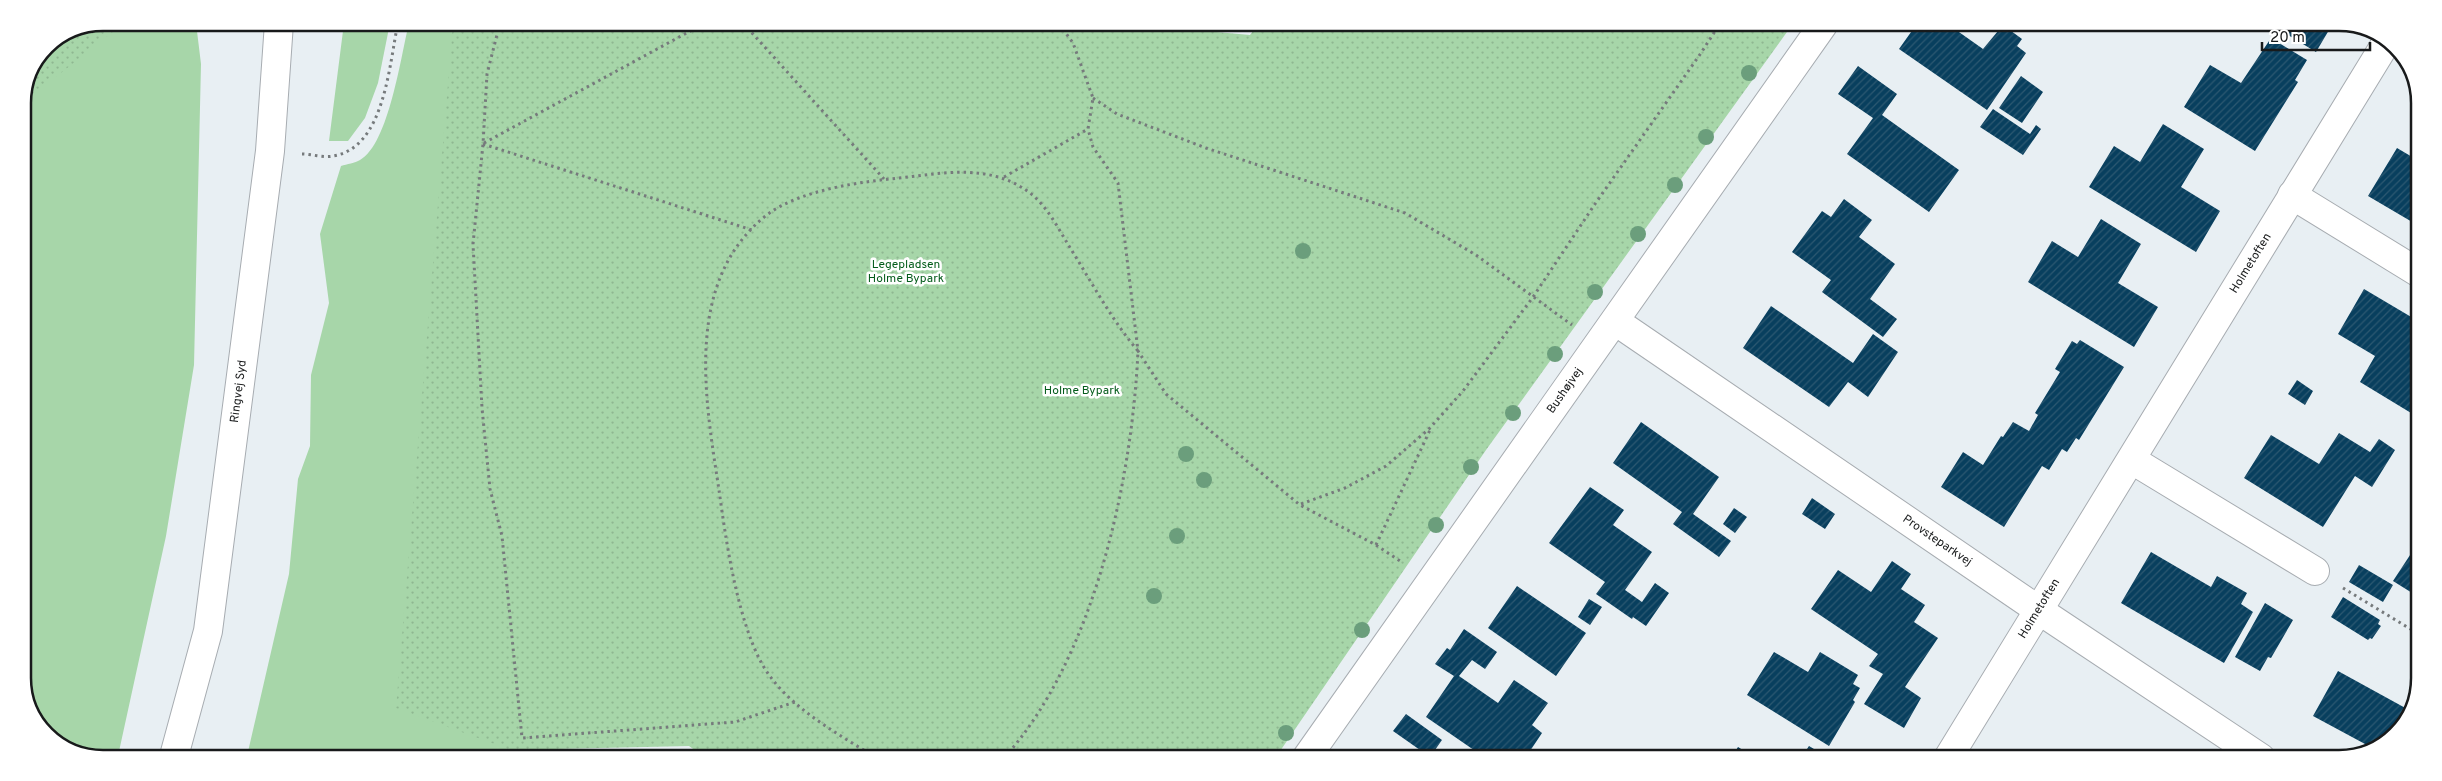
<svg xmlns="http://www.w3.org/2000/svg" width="2442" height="781" viewBox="0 0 2442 781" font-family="Overpass,sans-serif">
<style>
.green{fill:#a7d6a9}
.park{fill:url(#park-dots)}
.building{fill:url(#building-hatch)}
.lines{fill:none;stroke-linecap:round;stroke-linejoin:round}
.minor-casing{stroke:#a7acb1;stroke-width:30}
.secondary-casing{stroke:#a7acb1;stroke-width:30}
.path{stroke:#767a7c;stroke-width:3;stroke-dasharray:2.5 4;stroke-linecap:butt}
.minor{stroke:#fff;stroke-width:28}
.secondary{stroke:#fff;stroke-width:28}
.tree{fill:#6b9e7c}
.labels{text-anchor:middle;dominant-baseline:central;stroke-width:5;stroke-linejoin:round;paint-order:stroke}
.street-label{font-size:12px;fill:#181a1b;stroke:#fff}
.park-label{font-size:12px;fill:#045c1b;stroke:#fff}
.rim{fill:none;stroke:#181a1b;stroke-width:2.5}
</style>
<defs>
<pattern id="park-dots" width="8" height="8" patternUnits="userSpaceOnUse" patternTransform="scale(1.25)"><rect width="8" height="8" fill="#a7d6a9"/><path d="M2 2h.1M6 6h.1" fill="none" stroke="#8fb791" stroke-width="1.8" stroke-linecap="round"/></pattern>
<pattern id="building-hatch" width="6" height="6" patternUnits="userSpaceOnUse" patternTransform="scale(1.25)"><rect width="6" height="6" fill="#083f5e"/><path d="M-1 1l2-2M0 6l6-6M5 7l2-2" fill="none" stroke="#2c5871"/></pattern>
</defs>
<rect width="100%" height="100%" fill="#e8eff3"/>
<path class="green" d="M103,23h93l5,41 -7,301 -28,171 -48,220h-36l-40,-25 -19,-48v-580l23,-57z
M344,23h46l-12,60 -13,35 -17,23h-19z
M409,23h83l13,716 6,11 -3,6h-261l42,-182 9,-95 12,-33 1,-71 18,-72 -9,-69 21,-68c6,-2 14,-3 19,-6 29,-16 41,-105 49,-137z"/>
<path class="park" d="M103,23h21l-101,80 23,-57z
M453,23l674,1 123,11 8,-11 534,1 -306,425 -210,307 -573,-1 -14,-10 -178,4 -115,-42z"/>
<path class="building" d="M1916,25h33l34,24 20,-24 19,14 -5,7 9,7 -39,57 -88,-61z
M2062,25h15l-5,7z
M2276,25h56l-16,27 -41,-25z
M2271,38l36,22 -12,20 3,2 -43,69 -71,-44 26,-42 31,18z
M1858,66l39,28 -15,21 77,55 -30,42 -82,-58 26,-36 -35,-24z
M2021,76l22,16 -21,31 -23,-15z
M1993,109l37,25 6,-9 5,4 -18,26 -43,-28z
M2163,124l41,25 -23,38 39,24 -24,41 -107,-65 25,-41 26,16z
M2397,148l22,13v65l-51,-30z
M1844,199l28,21 -13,17 36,27 -25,35 27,20 -14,18 -61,-45 9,-12 -39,-28 30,-41 9,6z
M2101,219l40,25 -23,39 40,24 -24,40 -106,-65 24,-41 26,16z
M2364,289l54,32v91l-2,4 -56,-34 15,-26 -37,-22z
M1771,306l82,57 20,-29 25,18 -30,45 -20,-15 -19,25 -86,-59z
M2080,340l44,27 -45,73 -3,-2 -9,14 -5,-3 -13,21 -7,-4 -38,61 -63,-40 22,-35 20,13 18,-29 2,1 10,-15 16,9 9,-16 -3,-2 25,-41 -5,-3 17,-28 5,3z
M2297,380l16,11 -8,14 -17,-11z
M1641,422l78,55 -26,37 38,27 -12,16 -46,-33 9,-12 -69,-49z
M2339,433l31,19 9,-13 16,11 -23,37 -17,-11 -32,51 -79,-49 27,-43 48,29z
M1590,487l34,23 -11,15 39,27 -27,38 17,12 13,-19 14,10 -23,33 -13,-9 -1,2 -36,-25 9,-12 -56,-39z
M1812,498l23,16 -10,15 -23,-15z
M1734,508l13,9 -12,16 -12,-9z
M2414,549l3,2v45l-24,-15z
M2151,552l60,35 6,-11 30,17 -6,11 12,8 -29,51 -103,-60z
M1892,561l19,13 -10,15 24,16 -11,17 24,16 -33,49 16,11 -17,30 -40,-24 19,-30 -14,-8 9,-12 -67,-45 27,-39 33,22z
M2359,565l34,20 -10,17 -34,-20z
M1517,586l69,47 -30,43 -68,-48z
M2343,597l37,23 -2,4 3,2 -9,13 -2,-1 -2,2 -37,-23z
M1589,599l13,8 -12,18 -12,-8z
M2265,603l28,17 -22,38 -3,-1 -8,14 -25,-14z
M1464,629l33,23 -12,17 -13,-9 -13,16 39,27 16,-23 34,23 -16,22 10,8 -16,24h-42l-58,-40 28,-41 -19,-12 12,-16 3,2z
M1774,652l34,20 12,-20 38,23 -5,9 7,4 -7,12 2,2 -26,44 -82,-51z
M2338,671l71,39 -21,32 -27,9 4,-7 -52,-28z
M1406,714l36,26 -12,17 -37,-26z
M1809,746l20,12h-28z
M1738,747l18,11h-25z
M2058,750l14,8h-19z"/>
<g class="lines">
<g class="minor-casing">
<g id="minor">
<path d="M2292,195l127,78"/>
<path id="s1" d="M1615,321l425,290 221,147"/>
<path d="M2132,460l183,111"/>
<path id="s2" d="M1307,757l516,-732"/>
<path id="s3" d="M1948,758l438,-715"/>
</g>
</g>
<g class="secondary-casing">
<g id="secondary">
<path id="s4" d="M174,756l34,-125 62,-480 9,-128"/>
</g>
</g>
<path class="path" d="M500,23l-13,51 -4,70 -10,100 9,164 8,81 12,47 20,202 213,-16 60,-20
M743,23l141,156
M1059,24l14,19 20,55 -5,31 5,18 25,36 20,168 28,43 134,111 76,40 27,18
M1093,98l24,16 89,34 199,65 71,42 96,70
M484,143l221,-120
M483,144l269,86
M302,154c9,0 22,4 31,2 52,-8 56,-92 65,-133
M1004,177l84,-48
M1301,504l44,-16 41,-22 43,-37 34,-38 70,-94 62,-93 106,-151 18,-28
M1376,545l55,-117
M2343,588l74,45
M875,757c-40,-25 -89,-51 -113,-93 -25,-46 -36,-123 -43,-174 -14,-92 -36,-210 49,-276 33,-24 91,-32 131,-36 46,-5 91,-15 131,15 17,13 28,35 39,53 22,35 42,73 69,105 -6,131 -44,306 -133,406"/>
<use href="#minor" class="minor"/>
<use href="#secondary" class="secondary"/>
</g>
<g class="tree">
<circle cx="1749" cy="73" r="8"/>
<circle cx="1706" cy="137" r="8"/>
<circle cx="1675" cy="185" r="8"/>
<circle cx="1638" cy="234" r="8"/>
<circle cx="1303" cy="251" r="8"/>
<circle cx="1595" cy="292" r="8"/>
<circle cx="1555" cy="354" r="8"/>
<circle cx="1513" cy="413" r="8"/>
<circle cx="1186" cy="454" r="8"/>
<circle cx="1471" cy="467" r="8"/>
<circle cx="1204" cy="480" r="8"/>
<circle cx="1436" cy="525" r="8"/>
<circle cx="1177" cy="536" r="8"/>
<circle cx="1154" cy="596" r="8"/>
<circle cx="1362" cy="630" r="8"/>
<circle cx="1286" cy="733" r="8"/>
</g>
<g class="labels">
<g class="street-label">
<text stroke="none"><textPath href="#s3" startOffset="580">Holmetoften</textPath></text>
<text stroke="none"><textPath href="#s4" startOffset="371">Ringvej Syd</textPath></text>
<text stroke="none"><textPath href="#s2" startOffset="448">Bushøjvej</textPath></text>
<text stroke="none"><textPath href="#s1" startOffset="390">Provsteparkvej</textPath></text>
<text stroke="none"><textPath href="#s3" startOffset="175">Holmetoften</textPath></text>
</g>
<g class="park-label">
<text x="906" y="265">Legepladsen<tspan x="906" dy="14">Holme Bypark</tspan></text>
<text x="1082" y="391">Holme Bypark</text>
</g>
</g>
<path d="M0 0H2442V781H0ZM103 31H2339A72 72 0 0 1 2411 103V678A72 72 0 0 1 2339 750H103A72 72 0 0 1 31 678V103A72 72 0 0 1 103 31Z" fill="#fff" fill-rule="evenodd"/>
<path class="rim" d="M103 31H2339A72 72 0 0 1 2411 103V678A72 72 0 0 1 2339 750H103A72 72 0 0 1 31 678V103A72 72 0 0 1 103 31Z"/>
<path d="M2262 42v8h108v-8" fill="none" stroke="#181a1b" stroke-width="2.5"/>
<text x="2270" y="42" font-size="15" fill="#181a1b" stroke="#ffffff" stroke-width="4" paint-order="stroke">20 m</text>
</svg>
